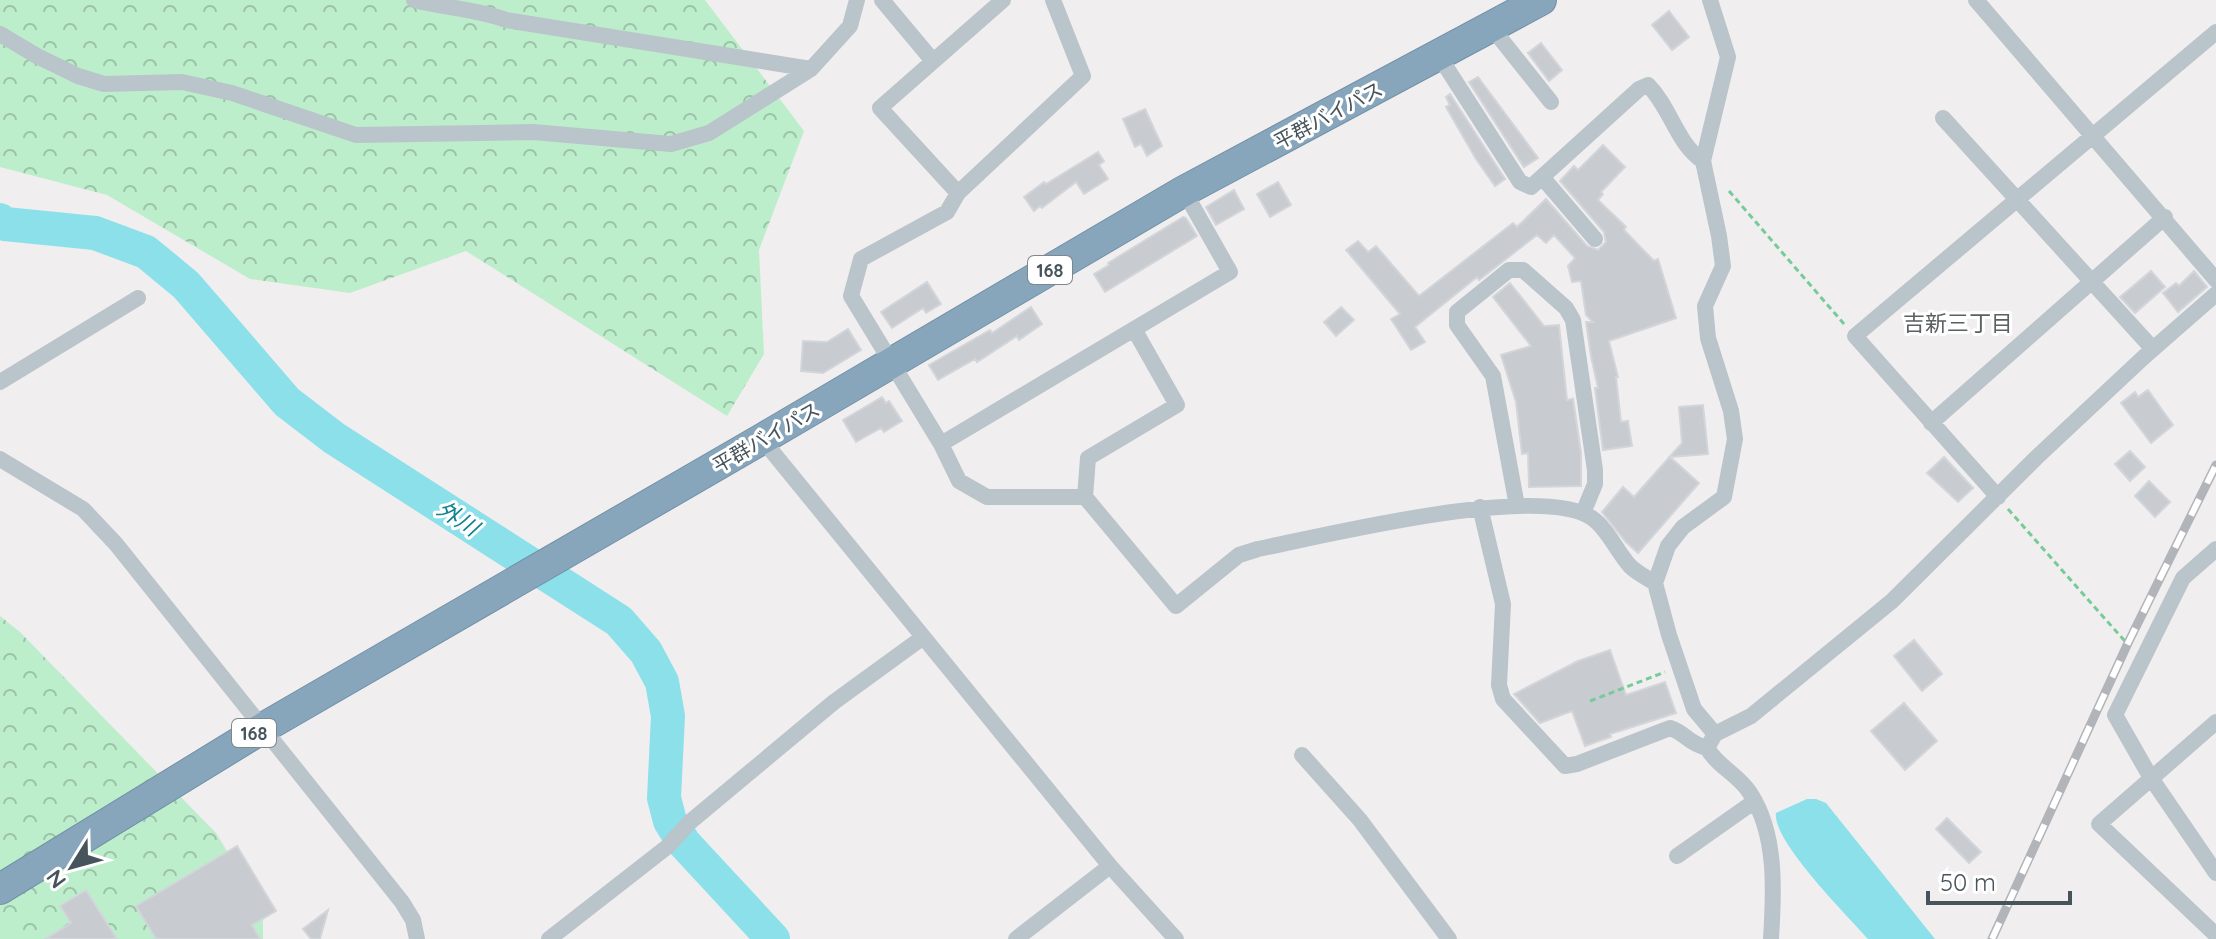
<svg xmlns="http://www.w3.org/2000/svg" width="2216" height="939" viewBox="0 0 2216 939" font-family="Quicksand,'Noto Sans JP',sans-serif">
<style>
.forest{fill:url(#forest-crowns)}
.water{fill:#8be0ea}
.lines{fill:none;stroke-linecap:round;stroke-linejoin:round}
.river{stroke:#8be0ea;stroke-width:34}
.building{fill:#c8ccd1;stroke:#d2d5da;stroke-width:2}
.highway-casing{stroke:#7291a8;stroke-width:32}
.path{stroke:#76cb99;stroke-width:3;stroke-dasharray:6 4;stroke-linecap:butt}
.street{stroke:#bac4cb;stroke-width:16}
.highway{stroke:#87a6bc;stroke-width:30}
.rail-casing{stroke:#b1b4b9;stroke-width:9}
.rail{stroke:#fff;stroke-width:6;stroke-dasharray:18;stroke-linecap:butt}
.labels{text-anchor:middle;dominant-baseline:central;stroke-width:6;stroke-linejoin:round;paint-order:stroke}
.shield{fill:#fff;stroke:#7e878c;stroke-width:2}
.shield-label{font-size:18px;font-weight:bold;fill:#47545b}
.street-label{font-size:20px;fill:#47545b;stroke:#fff}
.neighbourhood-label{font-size:22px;fill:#5b6063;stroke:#fff}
.water-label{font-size:22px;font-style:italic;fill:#0f8290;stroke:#fff}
</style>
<defs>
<pattern id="forest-crowns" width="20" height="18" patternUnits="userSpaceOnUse" patternTransform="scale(2)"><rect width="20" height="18" fill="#bdeecb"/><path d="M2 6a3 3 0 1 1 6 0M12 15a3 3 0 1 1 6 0" fill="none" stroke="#9bc3a8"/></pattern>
</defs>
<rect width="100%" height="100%" fill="#f1eeef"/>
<path class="forest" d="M0,0h705l99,131 -45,119 5,104 -37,62 -261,-165 -116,42 -100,-14 -143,-84 -107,-28z
M0,616l20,16 196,201 47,77v29h-263z"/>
<path class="water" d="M1807,799h9l10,4 109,136h-67c-20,-23 -96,-98 -92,-126z"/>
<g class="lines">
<path class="river" d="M0,220l5,4 90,9 51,19 40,33 101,117 47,36 285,183 27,31 16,30 6,34 -4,82 6,23 14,22 89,96"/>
</g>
<path class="building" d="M1669,11l20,26 -17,13 -20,-25z
M1541,43l21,27 -13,11 -21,-28z
M1478,77l60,81 -14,9 -55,-85z
M1450,94l55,85 -10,7 -19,-27 -30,-52 4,-2 -4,-8z
M1145,109l17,37 -15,10 -6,-12 -6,3 -12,-28z
M1603,145l22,22 -24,25 2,2 -5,6 28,27 -2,3 30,31 4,-2 18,59 -67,23 9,36h-2l5,45 7,-1 4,25 -29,4 -8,-62h3l-7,-32 -5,-34h7l-7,-7 -5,-34 -9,1 -4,-16 7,-8 -21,-23 -8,8 -9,-8 -58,45 -2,-3 -62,50 10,15 -14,8 -20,-31 9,-5 -54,-64 12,-9 10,11 8,-6 43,50 94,-73 4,4 29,-28 41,47 11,4 8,-8 -2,-10 -44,-51 14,-15 4,4z
M1098,152l6,9 -5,4 9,14 -24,15 -8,-12 -34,26 -2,-2 -6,5 -10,-14 20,-15 2,2z
M1278,182l13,23 -21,12 -13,-23z
M1234,190l10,19 -28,16 -10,-18z
M1183,217l3,1 11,18 -92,56 -11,-18 15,-9 -1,-2z
M2151,271l14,16 -30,26 -15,-16z
M2194,271l13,16 -29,25 -15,-19 13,-10 3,3z
M927,282l14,22 -15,9 -3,-5 -31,20 -11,-16z
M1510,283l34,43 15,-1 8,75 6,-1 8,54v33l-52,1 -1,-34 -6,1 -6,-52 -15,-47 30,-9 -38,-49z
M1031,307l11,17 -23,16 -2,-4 -40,26 -2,-3 -37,21 -9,-15 61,-35 2,3z
M1341,307l13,13 -18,16 -12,-14z
M848,329l13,21 -38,23 -22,-2 2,-30 24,1z
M2148,390l25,35 -22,18 -30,-40 14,-11 3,5z
M882,397l4,6 3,-2 13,20 -18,11 -3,-4 -25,14 -13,-22z
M1703,405l5,49 -38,3 29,26 -61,70 -12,-11 -24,-30 21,-25 11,10 48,-54 -3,-36z
M2130,451l15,16 -15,14 -15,-17z
M1944,457l29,31 -15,14 -31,-29z
M2149,481l21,21 -15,15 -20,-21z
M1914,640l28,34 -20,17 -28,-35z
M1610,650l16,45 39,-13 11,31 -66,21 1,3 -26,9 -13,-35 -32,12 -26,-29 64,-33z
M1904,703l33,38 -32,29 -34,-39z
M1947,818l34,34 -12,11 -33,-34z
M237,846l39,65 -24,14 8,14h-104l-20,-33z
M86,890l31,49h-72l26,-16 -11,-17z
M328,910l-8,29h-9l-8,-10z"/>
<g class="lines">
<g class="highway-casing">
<path id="highway" d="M0,889l263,-161 499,-289 422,-248 357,-191"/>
</g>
<path class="path" d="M1729,191l115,133
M2008,509l122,138
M1590,701l75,-29"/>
<path class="street" d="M414,0c31,8 62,9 92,20l305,49
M882,0l51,61
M1053,0l30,76 -125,117 -11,19 -86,47 -10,37 90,148 18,37 28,16h98l91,109 63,-51 19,-6c66,-13 282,-67 334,-31 16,11 25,34 38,48 7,7 17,12 25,17
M1710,0l18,57 -25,104 16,75 4,30 -18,40 3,32 23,73 4,28 -11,58 -41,30 -15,19 -13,37 14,52 25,74 21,25
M1976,0l240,280
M1492,28l59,74
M0,34l37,22 41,20 26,8 78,-2 50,11 124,42 177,-3 138,12 38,-11 102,-64 39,-43 7,-26
M1439,56l81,126 11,5 108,-98 9,-4c23,23 28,58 55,76
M1943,118l210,231
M1542,177l53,62
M958,193l-78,-85 123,-108
M0,382l138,-84
M1931,423l234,-206
M762,439l348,427 66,73
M941,444l289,-172 -46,-81
M0,459l83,50 33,35 286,358 11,18 4,19
M1085,497l3,-39 89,-53 -43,-76
M1998,497l-143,-161 361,-304
M1517,506l-24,-130 -36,-51v-13l52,-42h14l43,38 7,12 22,150v14l-12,29
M1480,507l23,97 -4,81 4,14 62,67 12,-2 93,-36c16,5 17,15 37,20
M2216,549l-33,29 -68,137 36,63 65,95
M2216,722l-117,102 117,111
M1302,755l58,65 89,119
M1677,856l78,-55
M549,939l118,-92 23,-25 144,-120 88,-64
M1016,939l94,-73
M1771,939c3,-48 6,-105 -21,-146 -11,-18 -32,-26 -43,-45l8,-14 36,-18 141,-115 145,-144 108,-101 71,-62"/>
<use href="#highway" class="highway"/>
<g class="rail-casing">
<path id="rail" d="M1992,939l136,-296 88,-178"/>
</g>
<use href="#rail" class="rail"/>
</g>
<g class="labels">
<g class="shield">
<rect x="1028" y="256" width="44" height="28" rx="6"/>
<rect x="232" y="719" width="44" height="28" rx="6"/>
</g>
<g class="shield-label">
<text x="1050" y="270">168</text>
<text x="254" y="733">168</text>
</g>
<g class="street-label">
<text transform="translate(1328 115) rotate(-28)">平群バイパス</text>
<text transform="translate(766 437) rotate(-30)">平群バイパス</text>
</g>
<g class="neighbourhood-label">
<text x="1958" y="323">吉新三丁目</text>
</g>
<g class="water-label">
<text transform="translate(458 518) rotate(33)">外川</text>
</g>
</g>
<g transform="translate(72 867) rotate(233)" stroke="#ffffff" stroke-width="6" paint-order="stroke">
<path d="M0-6L14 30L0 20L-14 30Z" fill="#47545b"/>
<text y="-12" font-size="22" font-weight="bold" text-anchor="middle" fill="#47545b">N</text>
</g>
<path d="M1928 891v12h142v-12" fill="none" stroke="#47545b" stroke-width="4"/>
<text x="1940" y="891" font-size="24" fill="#47545b" stroke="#ffffff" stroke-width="6" paint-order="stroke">50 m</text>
</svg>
